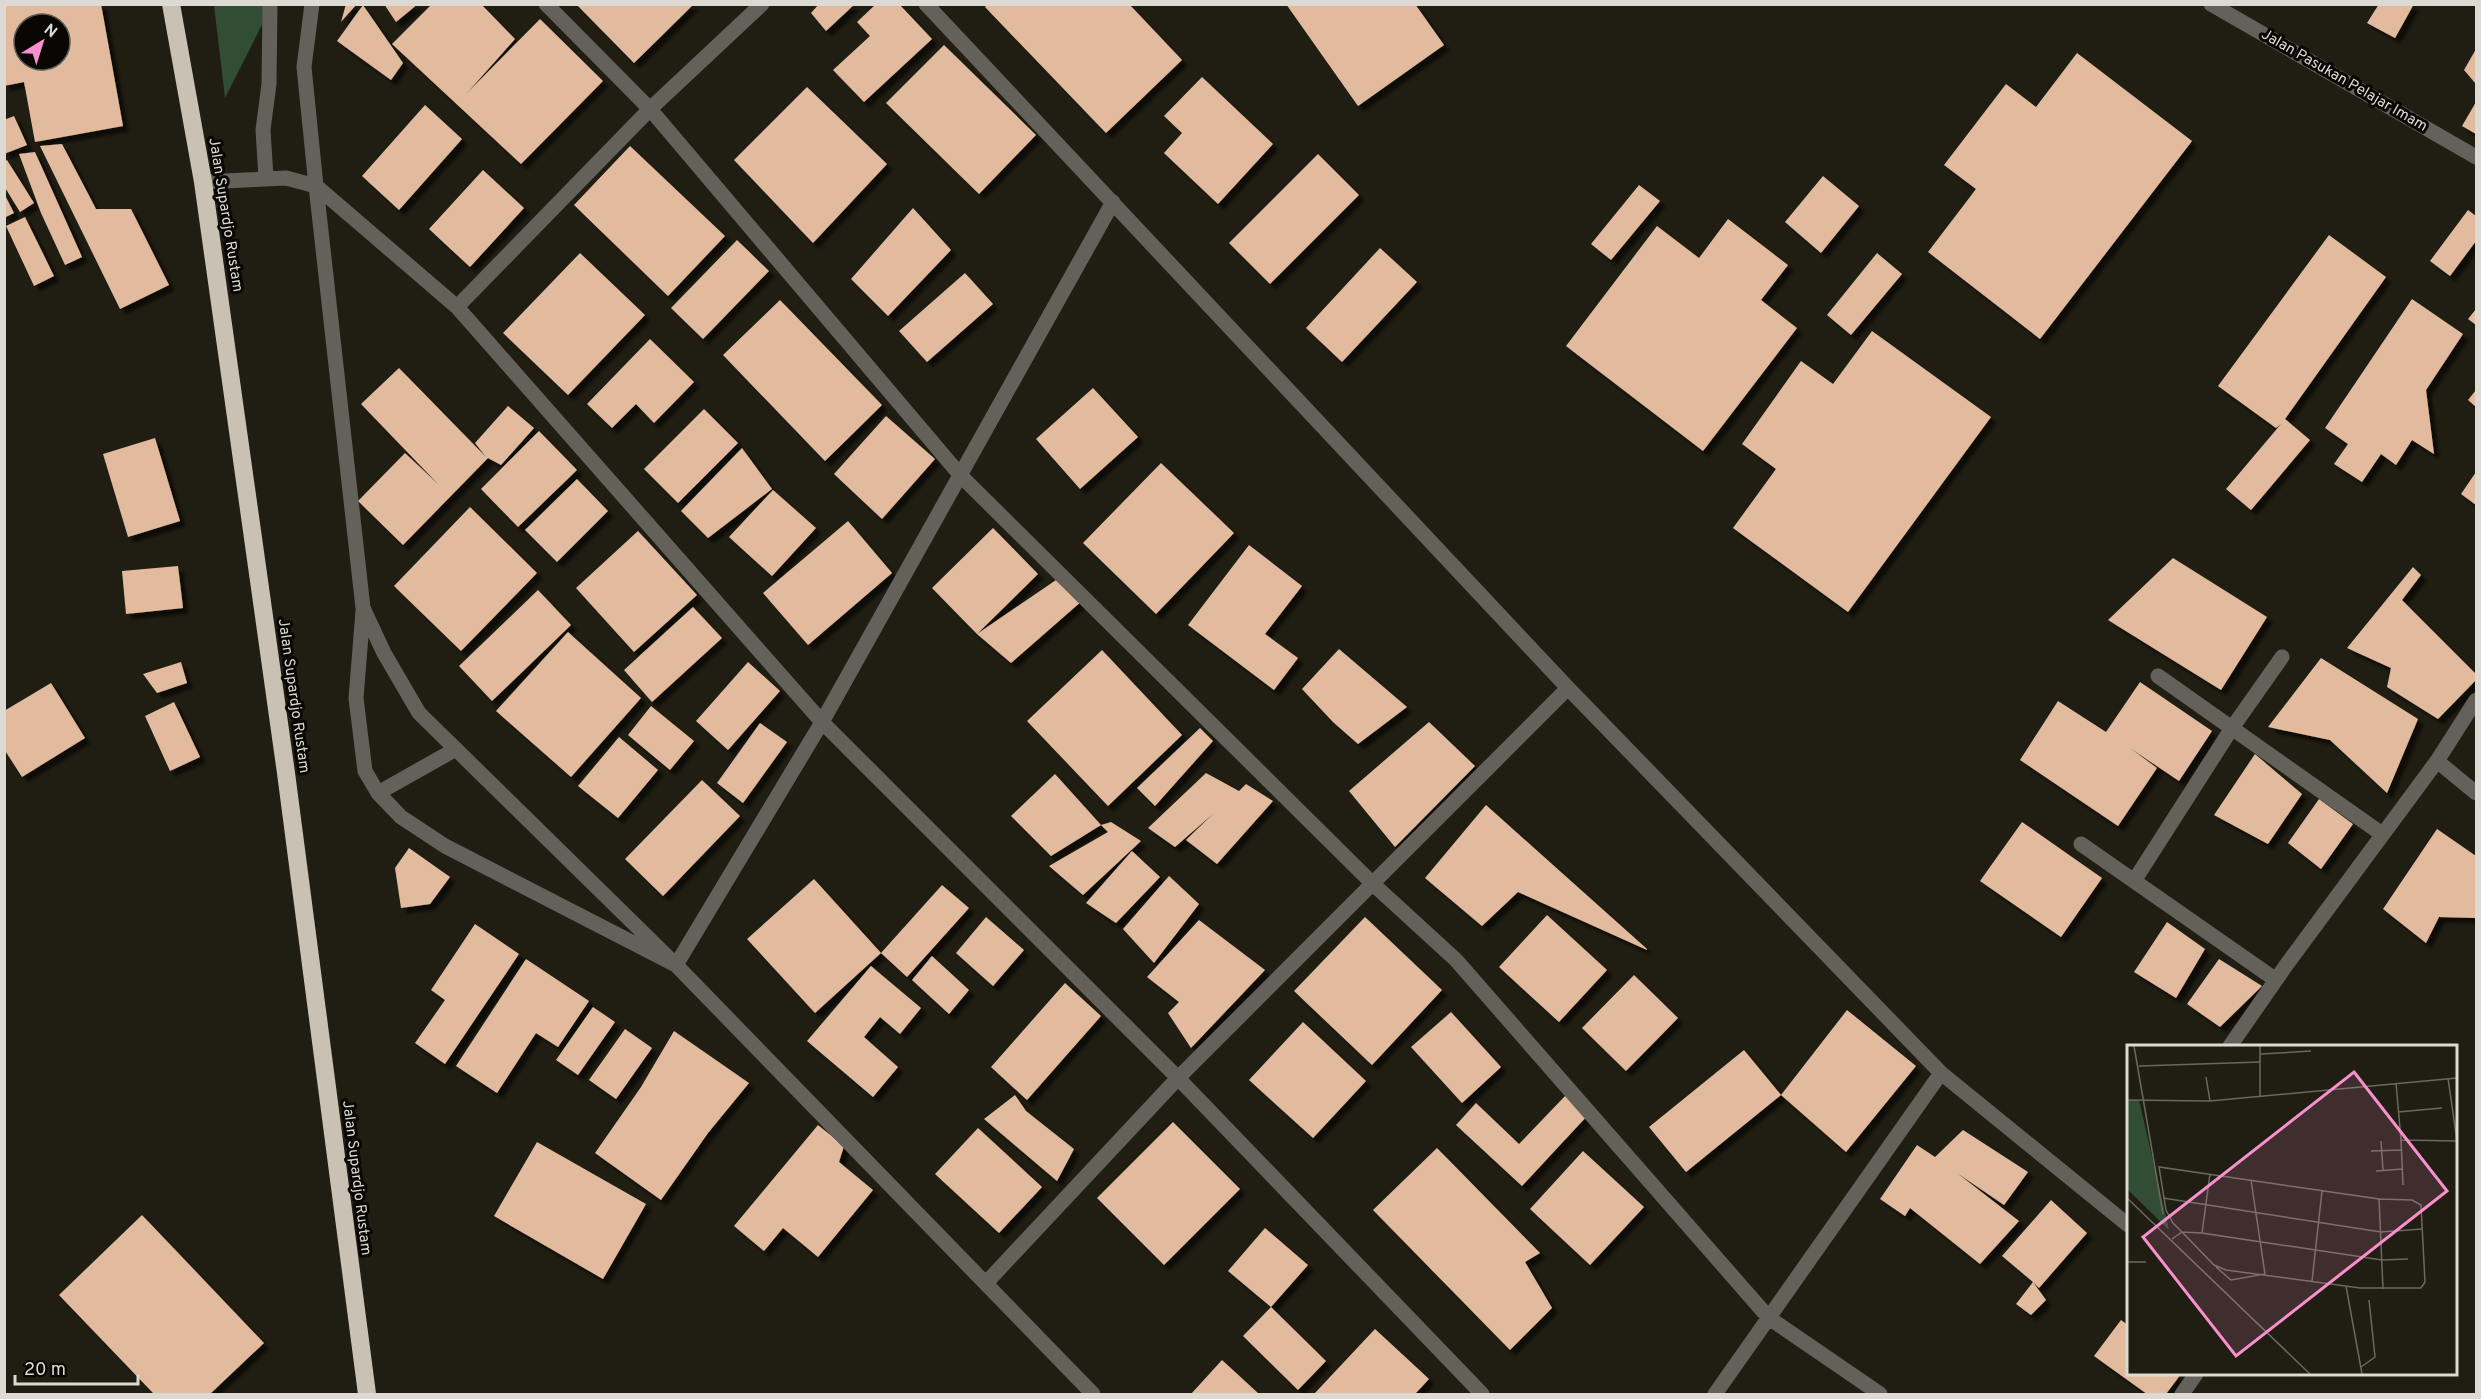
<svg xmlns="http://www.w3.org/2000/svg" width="2481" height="1399" viewBox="0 0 2481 1399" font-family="Overpass,sans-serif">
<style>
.green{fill:#314d33}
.building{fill:#e2bb9f;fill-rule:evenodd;filter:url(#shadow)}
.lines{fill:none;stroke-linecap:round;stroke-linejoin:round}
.minor{stroke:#64615b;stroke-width:15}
.highway{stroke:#c9c1b3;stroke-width:18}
.labels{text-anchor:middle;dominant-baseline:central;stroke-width:6;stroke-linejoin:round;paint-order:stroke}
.street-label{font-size:15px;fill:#dcdad2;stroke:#090704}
.inset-road{fill:none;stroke:#6b695f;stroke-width:1.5}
.view{fill:#f790cd;fill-opacity:0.15;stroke:#f790cd;stroke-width:3}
.inset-edge{fill:none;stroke:#dcdad2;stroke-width:3}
</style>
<defs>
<filter id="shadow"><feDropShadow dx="5.5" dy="5.5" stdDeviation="1.5" flood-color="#0009"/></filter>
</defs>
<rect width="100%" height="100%" fill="#201d12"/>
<path class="green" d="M214,5h58l-47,93z"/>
<path class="building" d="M4,4h97l22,122 -88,16 -11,-60 -20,4zM24,24h36v36h-36z
M346,4h11l-16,18z
M384,4h34l-22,18z
M432,4h49l34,35 -48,54 73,-74 63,62 -82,83 -129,-120z
M576,4h118l-60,59z
M819,4h36l-29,27 -15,-18z
M876,4h23l33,35 -68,63 -31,-32 37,-34 -13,-14z
M987,4h142l53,56 -76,73 -121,-126z
M1286,4h129l29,41 -86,61z
M2379,4h35l-19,34 -28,-15z
M363,5l40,58 -12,17 -54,-39z
M944,45l92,90 -57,59 -93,-91z
M2476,49v35l-12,-14z
M2077,53l115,88 -152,198 -112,-87 48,-63 -32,-24 62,-81 30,23z
M1202,77l71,67 -55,60 -54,-51 18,-20 -18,-17z
M807,87l80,77 -74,79 -79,-83z
M2476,102v32l-14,-8z
M425,105l37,34 -63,71 -37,-34z
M14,116l13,29 -23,9v-34z
M62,144l34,65h35l38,76 -49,24 -80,-163z
M630,146l95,90 -57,60 -94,-91z
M35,152l47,105 -17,8 -24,-52 -22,-59z
M1318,154l41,41 -89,89 -41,-41z
M7,160l27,43 -14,9 -16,-26v-24z
M483,170l41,38 -54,59 -41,-38z
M1823,176l36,30 -38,47 -36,-31z
M1639,185l21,16 -49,59 -20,-16z
M4,193l10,20 -10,5z
M913,208l38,42 -63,66 -37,-37z
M2468,210l8,6v25l-26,35 -20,-15z
M25,217l29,59 -20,10 -28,-60z
M1728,219l60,46 -27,35 36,28 -94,123 -137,-105 91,-120 42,32z
M2329,235l57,42 -101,142 25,21 -59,70 -25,-21 55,-65 -5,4 -58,-42z
M737,240l32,31 -66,68 -32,-31z
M1380,248l37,34 -75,80 -36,-34z
M580,253l65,62 -77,80 -65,-62z
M1877,253l25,21 -51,61 -24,-20z
M965,273l28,31 -66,58 -28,-31z
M2412,299l51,35 -37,56 8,64 -22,-14 -16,25 -15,-11 -19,28 -28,-18 14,-20 -23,-16z
M780,300l102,105 -57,56 -102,-106z
M2476,309v16l-8,-6z
M1872,331l119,86 -143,195 -115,-84 43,-59 -34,-25 59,-83 32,23z
M650,339l44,43 -40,41 -18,-19 -24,24 -25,-24z
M399,368l87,89 -11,-14 33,-37 26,22 -33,37 -13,-7 -85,87 -45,-44 47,-48 34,32 -78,-81z
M1093,388l45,49 -58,52 -44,-50z
M2476,390v17l-8,-7z
M704,409l34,34 -60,60 -34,-34z
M886,416l49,43 -53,60 -48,-45z
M539,431l38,39 -59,57 -37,-38z
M155,438l25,83 -52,16 -25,-83z
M742,448l30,41 -64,49 -27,-27z
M1161,463l73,70 -78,81 -73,-71z
M2476,472v33l-15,-11z
M577,479l31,32 -51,51 -32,-32z
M773,490l43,38 -44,48 -43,-39z
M470,507l67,66 -76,78 -67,-65z
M848,521l44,52 -84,72 -45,-52z
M993,528l45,46 -61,60 -45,-46z
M638,531l59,64 -63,57 -58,-64z
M1249,545l53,41 -37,48 33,24 -24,32 -86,-65z
M2173,558l94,59 -46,73 -113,-70z
M178,566l5,42 -57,6 -4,-43z
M2413,567l8,8 -19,25 74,74v6l-38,39 -51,-32 4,-19 -44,-20z
M1056,580l27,20 -72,63 -34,-29z
M538,590l33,35 -79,76 -33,-35z
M693,607l29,31 -70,64 -28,-32z
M568,632l73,66 -70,79 -75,-66z
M1339,649l68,58 -49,37 -25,-22 -31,-33z
M1102,650l80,85 -74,71 -81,-85z
M2321,658l97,61 -31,74 -57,-53 -62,-13z
M181,662l6,21 -30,10 -14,-19z
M748,662l32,29 -52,59 -32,-29z
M2140,682l72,49 -33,50 -49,-33 27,20 -39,58 -98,-66 38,-59 48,31z
M51,683l34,55 -63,39 -18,-28v-38z
M174,702l26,55 -30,14 -25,-55z
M651,706l43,35 -24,29 -42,-35z
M1429,722l46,44 -80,81 -46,-56z
M760,723l27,19 -44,61 -26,-20z
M1200,728l13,13 -58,65 -18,-18z
M619,737l39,33 -40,48 -40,-32z
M2255,754l47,40 -34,50 -54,-29z
M1206,773l33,18 7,-7 27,17 -56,63 -31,-24 28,-27 -39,34 -27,-19z
M1055,774l46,51 -50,31 -40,-40z
M702,780l38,36 -77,80 -38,-37z
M2319,799l34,25 -32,45 -33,-26z
M1486,805l161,144v1l-129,-58 -36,34 -57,-48z
M1111,822l30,19 -58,54 -34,-29 59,-34 -7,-7z
M2022,822l80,56 -41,59 -81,-56z
M2437,829l39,27v62l-37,-1 -13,26 -43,-34z
M409,848l41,29 -20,27 -29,4 -6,-40z
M1132,851l28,26 -44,46 -30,-20z
M1169,876l30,28 -45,59 -31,-34z
M814,879l67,74 -66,60 -68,-74z
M942,885l27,23 -62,69 -26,-24z
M1547,915l60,55 -48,52 -60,-55z
M986,917l38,33 -31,36 -37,-33z
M1365,917l77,73 -70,75 -78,-74z
M1199,920l66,50 -74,78 -23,-35 11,-11 -32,-25z
M2167,922l38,27 -29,49 -42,-26z
M475,924l44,30 -74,110 -30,-21 30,-43 -14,-10z
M932,956l37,34 -20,24 -37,-34z
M526,959l63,42 -31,46 -22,-14 -39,60 -41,-27z
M2219,959l43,27 -42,41 -33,-23z
M871,966l50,42 -21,26 -20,-17 -16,20 34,30 -25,30 -66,-56z
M1634,975l44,43 -52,53 -44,-43z
M1065,983l36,33 -74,84 -36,-33z
M593,1007l22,15 -37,53 -22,-15z
M1847,1010l69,56 -70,86 -65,-57 -95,77 -37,-45 95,-77 37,45z
M1451,1012l50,55 -39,36 -51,-56z
M1303,1022l63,59 -53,57 -64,-58z
M625,1029l27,19 -36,51 -27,-19z
M674,1031l75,52 -41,50 -47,67 -66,-47 46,-66z
M1015,1095l11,16 48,38 -17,32 -73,-62z
M1566,1095l22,20 -66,71 -66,-61 20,-22 43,41z
M1173,1122l67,67 -76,76 -67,-67z
M818,1125l26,21 -5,16 34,28 -55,67 -35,-29 -19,23 -30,-25z
M978,1128l64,59 -43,46 -64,-59z
M1963,1130l65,42 -24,33 -47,-32 62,48 -39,43 -70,-56 -5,8 -25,-17 37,-54 18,12z
M537,1142l109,62 -43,75 -109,-63z
M1437,1148l103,105 -15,9 27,46 -42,42 -137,-140z
M1583,1151l61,56 -54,58 -60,-56z
M2051,1200l36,33 -48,55 -6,-6 13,18 -15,15 -15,-11 17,-22 -31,-26z
M142,1215l122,128 -54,51h-56l-95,-99z
M1265,1228l43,37 -37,42 -43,-36z
M1271,1307l55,54 -28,29 -55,-54z
M2121,1320l7,5v49h53l-15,20h-19l-53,-38z
M1375,1329l54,50 -14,15h-101z
M1222,1360l37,34h-68z"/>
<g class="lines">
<path class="minor" d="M312,4l-8,63 12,119 141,121
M546,4l104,105 311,367 412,408 83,76 313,358 111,76
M762,4l-112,105 -193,198 365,415 356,356 304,316
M926,4l642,684 373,385 -226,321
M2211,4l265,153
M266,178l-3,-48 6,-46 1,-80
M203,182l83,-4 30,8 47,422 21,45 35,60 257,252 417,429
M363,611l-7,87 9,73 13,22 23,24 44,29 231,119 146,-243 291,-520
M2158,676l224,158
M2476,700l-39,61 39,32
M378,793l78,-44
M2081,844l195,136
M2134,881l98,-153 50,-71
M2230,1046l57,-82 150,-203
M1941,1073l187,152
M986,1283l192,-205 390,-390
M2182,1394l14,-20"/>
<path class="highway" d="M171,4l32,178 83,591 81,621"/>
</g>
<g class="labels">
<g class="street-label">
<text transform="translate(2344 81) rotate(30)">Jalan Pasukan Pelajar Imam</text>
<text transform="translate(225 215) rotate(81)">Jalan Supardjo Rustam</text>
<text transform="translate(293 696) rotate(82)">Jalan Supardjo Rustam</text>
<text transform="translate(356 1178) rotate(83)">Jalan Supardjo Rustam</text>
</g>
</g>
<g transform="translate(2127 1045)">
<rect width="330" height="330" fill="#201d12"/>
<path d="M0,55h12l30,130 -42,-41z" fill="#314d33"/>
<path class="inset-road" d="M7,1l29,168M134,9l50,-3M12,21l122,-4M79,32l4,24M321,33l9,63M269,38l5,57 56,1M133,52v-51M0,55l83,1 247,-23M271,67l44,-4M274,95l2,45M254,96l2,29M244,106l30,-1M249,126l26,-2M83,129l-8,59 180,27 26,-1M0,153l183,176M36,153l218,34 41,-3M75,188l-20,-1 -9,-9 -7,-13 -7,-43 220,32 4,90M45,194l10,-7 32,33 12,5 134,18h61l4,-6 -4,-77 -9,-5 -33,-1M0,217h19M89,222l15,13 34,-6 -14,-94M185,236l10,-90M219,241l16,88M234,322l14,-10 -6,-57"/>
<path class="view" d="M227,27l93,119 -211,165 -93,-119z"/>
<rect width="330" height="330" class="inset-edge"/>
</g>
<rect width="2481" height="1399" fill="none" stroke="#dcdad2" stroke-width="12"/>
<g transform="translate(42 42) rotate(38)"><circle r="28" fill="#090704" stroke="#5d5b56" stroke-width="1.5"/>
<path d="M0-4.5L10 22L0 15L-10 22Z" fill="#f790cd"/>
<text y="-9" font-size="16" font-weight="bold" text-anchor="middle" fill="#dcdad2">N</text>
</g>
<path d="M15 1375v9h123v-9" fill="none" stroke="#dcdad2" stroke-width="3"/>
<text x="24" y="1375" font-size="18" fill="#dcdad2" stroke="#090704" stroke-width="4.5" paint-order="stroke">20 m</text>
</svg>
